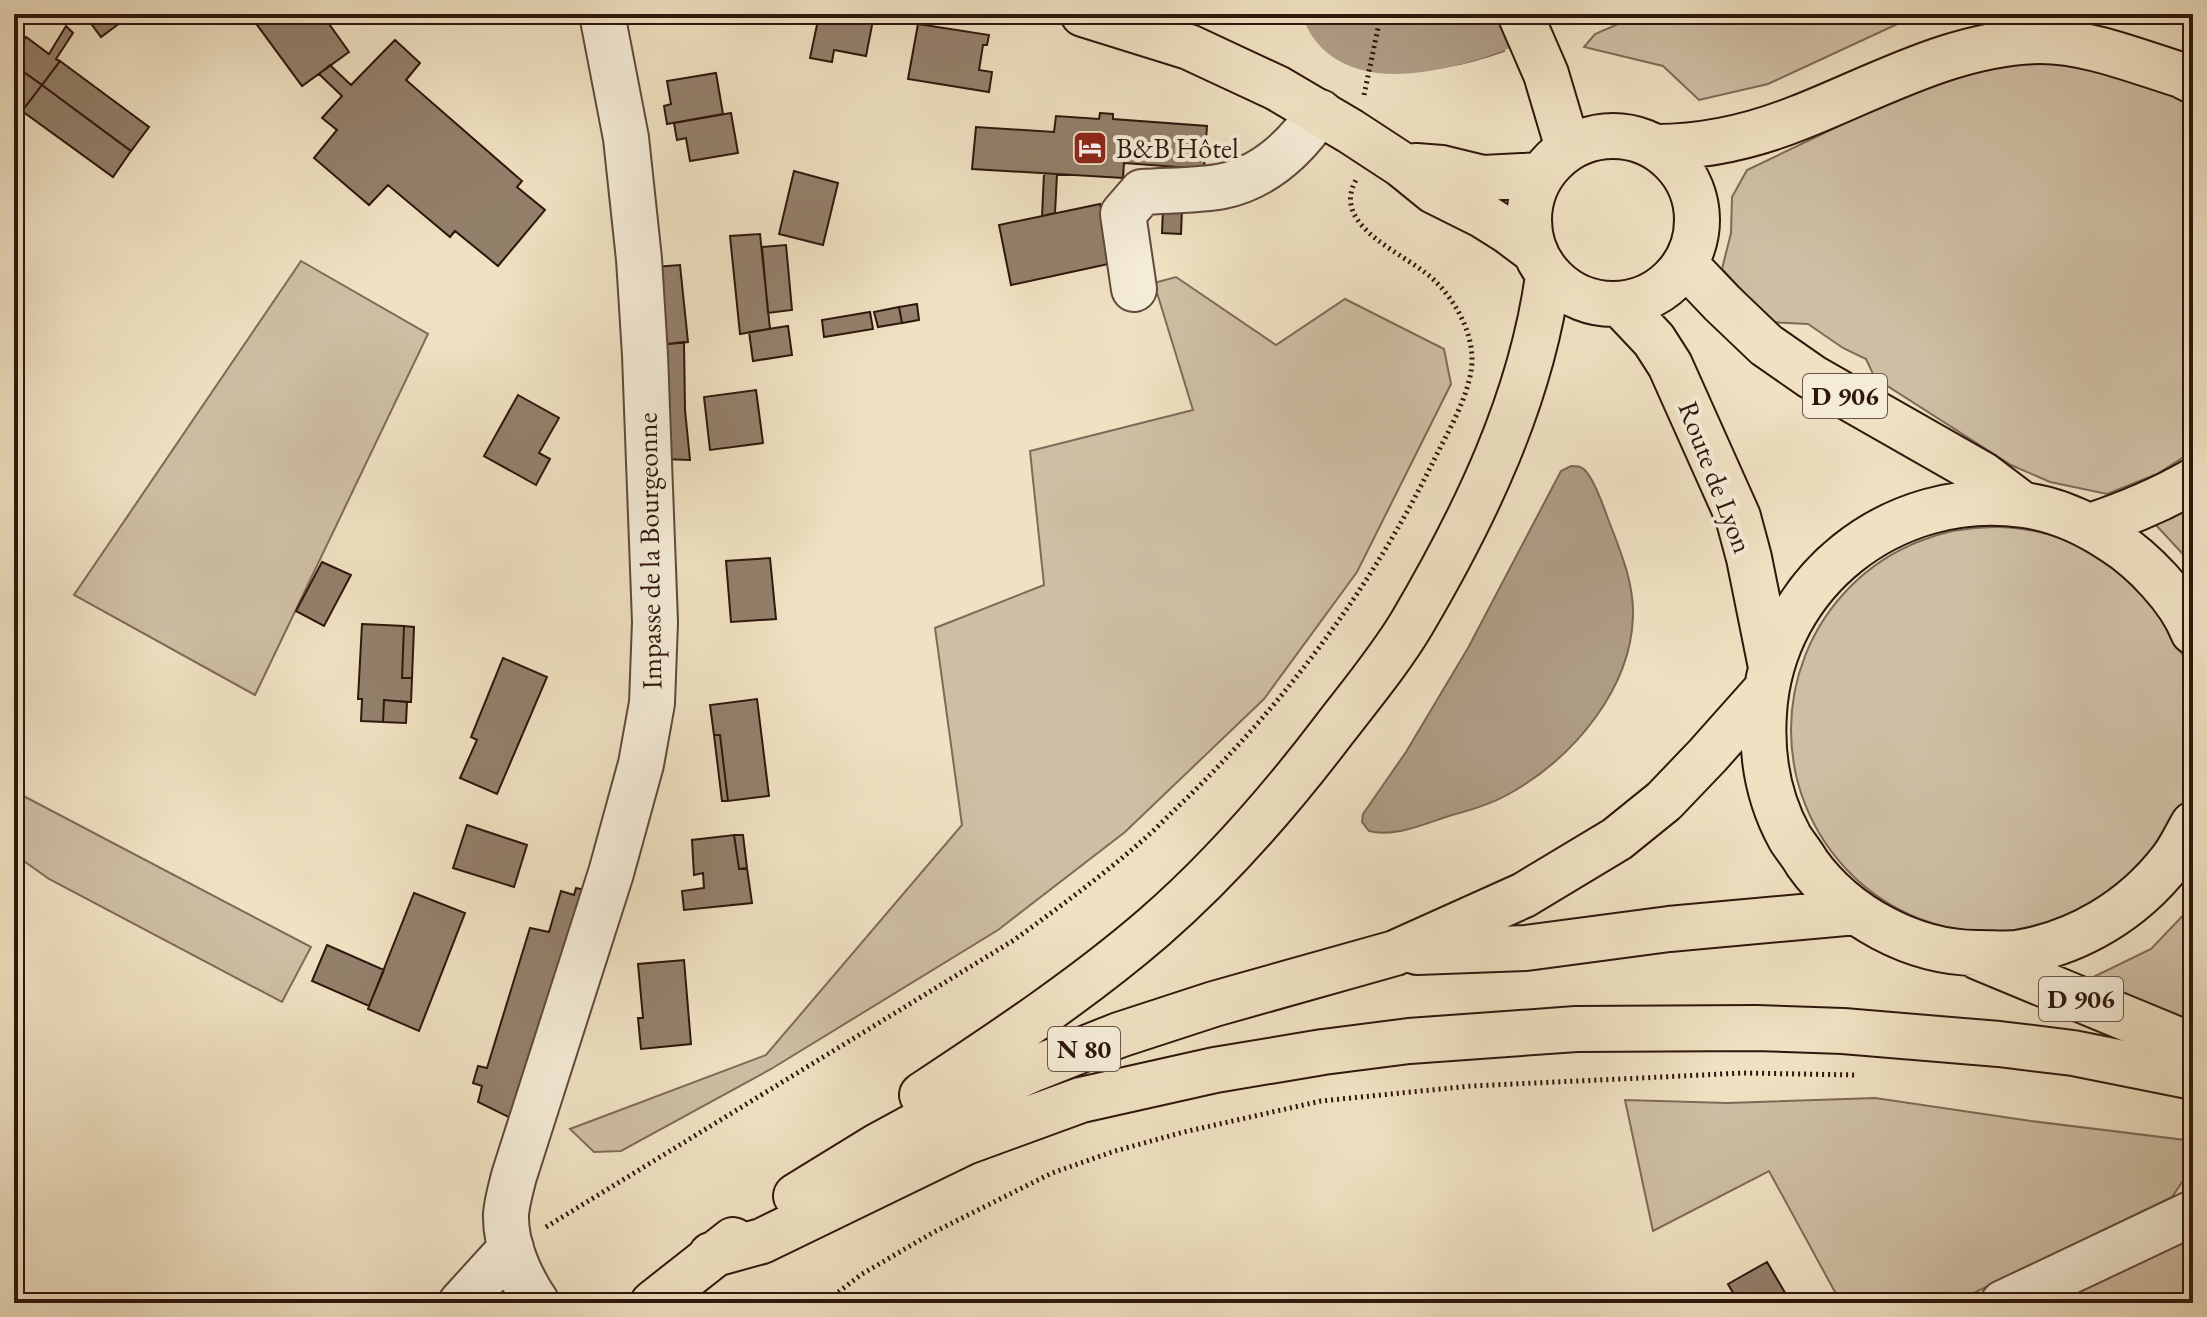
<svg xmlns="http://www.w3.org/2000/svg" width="2207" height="1317" viewBox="0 0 2207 1317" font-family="'EB Garamond',serif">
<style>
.green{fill:#cebea3;stroke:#7e6a58;stroke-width:2}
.water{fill:#ae9c84;stroke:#7b6654;stroke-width:2}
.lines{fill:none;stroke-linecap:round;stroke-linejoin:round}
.river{stroke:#ae9c84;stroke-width:62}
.building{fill:#93806b;stroke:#2f160c;stroke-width:2}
.minor-casing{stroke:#5f493a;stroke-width:48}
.major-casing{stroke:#2f160c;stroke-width:48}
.path{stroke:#2f160c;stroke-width:5;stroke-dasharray:2 4;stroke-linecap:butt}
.minor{stroke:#f5ecd7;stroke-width:44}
.major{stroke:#efe1c2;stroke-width:44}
.labels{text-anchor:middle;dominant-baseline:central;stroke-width:8;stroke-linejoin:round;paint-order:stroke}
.shield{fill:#f5ecd7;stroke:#6a5649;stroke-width:2}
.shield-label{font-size:26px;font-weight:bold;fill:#2f160c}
.poi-label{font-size:28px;fill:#2f160c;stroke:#f5ecd7;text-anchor:start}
.street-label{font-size:28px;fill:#2f160c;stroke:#f5ecd7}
</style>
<rect width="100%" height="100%" fill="#efe1c2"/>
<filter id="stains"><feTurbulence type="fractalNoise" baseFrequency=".0025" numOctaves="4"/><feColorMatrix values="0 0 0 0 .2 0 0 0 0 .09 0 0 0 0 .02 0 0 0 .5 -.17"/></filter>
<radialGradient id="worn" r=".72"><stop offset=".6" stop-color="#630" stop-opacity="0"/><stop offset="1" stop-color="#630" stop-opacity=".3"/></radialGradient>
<path class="green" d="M1641,14h278l-151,70 -69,16 -36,-34 -79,-19 11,-13z
M2012,62h49l96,24 36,15v350l-36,23 -50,20 -57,-12 -39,-17 -136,-87 -9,-19 -23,-11 -35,-24 -37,-2 -49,-53 9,-36 1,-36 15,-27 191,-91z
M301,261l127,73 -173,361 -181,-100z
M1176,277l100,68 69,-46 99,50 7,35 -94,188 -93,127 -139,133 -127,98 -227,139 -150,82 -27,1 -24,-23 196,-74 196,-230 -27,-197 109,-43 -14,-134 163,-41 -39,-127z
M2193,503v62l-39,-42z
M1791 730a203 203 0 1 1 406 0a203 203 0 1 1-406 0Z
M14,791l297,156 -29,55 -233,-123 -35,-25z
M2193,905v126l-114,-47 72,-35z
M1875,1098l156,23 162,20v25l-21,31 -219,106h-112l-72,-132 -116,60 -28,-131 102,3z
M2193,1234v69h-149z"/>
<path class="water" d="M1308,14h51l5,6 -6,45c-28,-8 -36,-28 -50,-51z
M1445,14h42l17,37c-40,14 -77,22 -120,19l2,-45 37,-2z
M1571,466c3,0 9,0 11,2 10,5 21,37 25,48 12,32 27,65 26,100 -2,73 -59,140 -119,175 -18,11 -42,19 -62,24 -26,8 -57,23 -83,16l-7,-9 1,-8 43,-62 62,-104 93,-177z"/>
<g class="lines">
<path class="river" d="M1335,14c29,55 134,18 177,0"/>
</g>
<path class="building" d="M84,14h48l-31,23z
M249,14h73l27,38 -47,34z
M450,14h70v10l-71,-1z
M623,14h52l-1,10 -52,-3z
M799,14l75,1 -8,41 -32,-6 -2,12 -22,-4 8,-38 -19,-4z
M918,24l71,11 -2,10h-4l-4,25 13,2 -3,20 -81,-13z
M66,26l7,7 -17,26 4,2 -18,24 -28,-20v-12l12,-16 23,17z
M395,40l25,23 -14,17 116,101 -5,6 28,23 -47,56 -43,-35 -5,6 -62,-52 -19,20 -55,-47 23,-28 -15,-12 20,-22 -23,-22 11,-9 21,20z
M60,61l89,66 -18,24 -89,-66z
M14,65l28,20 -20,26 -8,-6z
M716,73l7,41 -56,10 -3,-18 7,-2 -4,-23z
M42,85l89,66 -18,26 -91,-66z
M731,113l7,40 -48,8 -4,-23 -9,2 -3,-17z
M1100,113l13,1v5l94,7 -3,43 -80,-6 -1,15 -151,-9 4,-42 78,5 2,-16 43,3z
M794,171l44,12 -15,62 -44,-11z
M1044,174h13l-2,39 -13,3z
M1100,204l13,59 -102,22 -12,-60z
M1163,209h19l-1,25 -19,-1z
M760,234l10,95 -30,5 -10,-98z
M786,245l6,65 -24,3 -6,-66z
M680,265l8,77 -28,3 -6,-78z
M917,304l2,16 -17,3 -3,-16z
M899,307l3,16 -24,4 -4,-15z
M870,312l3,17 -49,8 -2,-17z
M788,326l4,29 -39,6 -4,-29z
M684,342l1,68 5,50 -28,-1 -2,-114z
M756,390l7,53 -53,7 -6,-53z
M518,395l41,23 -20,35 11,6 -14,26 -52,-29z
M770,558l6,61 -45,3 -5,-61z
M322,562l29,13 -27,51 -28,-15z
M362,624l42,2 -2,52h10l-1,24 -27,-2 -1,22 -22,-1 1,-22h-4z
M404,626l10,1 -2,51h-10z
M503,658l44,19 -50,117 -37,-16 17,-38 -6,-3z
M757,699l12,97 -41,5 -8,-66h-6l-4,-30z
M384,700l23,2 -1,21 -23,-1z
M714,735h6l8,66h-6z
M467,825l60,20 -13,42 -61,-19z
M734,835l5,34 8,-1 5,35 -68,7 -2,-19 22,-3 -1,-15 -9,2 -2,-35z
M734,835h9l4,33 -8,1z
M576,888l9,2 -70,230 -37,-18 4,-16 -9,-3 5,-17 9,2 43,-140 19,4 12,-41 13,4z
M414,893l51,20 -46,118 -51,-22z
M327,945l57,25 -15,36 -57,-25z
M684,960l7,84 -50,5 -3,-31h5l-5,-54z
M1767,1262l24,41h-52l-11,-19z"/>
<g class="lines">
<g class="minor-casing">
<path id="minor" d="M1134,289l-11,-75 19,-22c26,-2 56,-1 81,-6 42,-9 74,-40 97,-74
M461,1303l50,-55
M537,1303c-17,-25 -32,-58 -31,-89 1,-12 5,-26 8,-38l97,-303 30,-109 11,-61 3,-81 -10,-267 -6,-96 -13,-121 -24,-124
M2003,1303l190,-90"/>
</g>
<g class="major-casing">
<path id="major" d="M1083,14l106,33 88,41 73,43 52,34 32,26 48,24 27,17 24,18
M1520,14l26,60 22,74
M1529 220a84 84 0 1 1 168 0a84 84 0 1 1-168 0Z
M1656,147c48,0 97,-11 142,-29 77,-30 156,-76 242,-77 47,0 96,20 141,34l12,6
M1416,166l26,2 41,10 58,-3
M1685,264l37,39 44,42 46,32 170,97 41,31
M1621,305l33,35 16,25 68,152 11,41 22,109
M2090,526c36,-12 70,-26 103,-45
M2193,632c-13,-34 -50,-72 -80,-91 -27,-18 -57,-32 -90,-36 -130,-18 -251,77 -259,208 -3,43 5,87 26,125 5,8 12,16 17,25 38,53 107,91 173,90 12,0 25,1 37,0 61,-10 116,-43 154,-92 9,-11 15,-25 22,-37
M1417,952l109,-4 143,-19 187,-17
M1978,957l215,89
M922,1095c80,-53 159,-105 231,-167 68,-59 126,-126 180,-197 26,-34 57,-71 79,-108 63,-107 119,-223 136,-347
M796,1196l83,-51 57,-31 95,-44 88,-35 95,-31 181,-51 129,-58 93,-56 47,-38 44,-46 57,-64
M711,1255l51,-14 204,-99 115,-42 134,-30 108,-18 86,-11 167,-12 180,-1 87,3 156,13 74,9 120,24
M653,1303l80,-63"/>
</g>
<path class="path" d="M1364,95l17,-81
M546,1227l468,-287c44,-32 88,-64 129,-100 15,-13 29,-28 44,-42 99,-97 184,-210 245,-334 15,-31 41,-73 40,-107 -1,-28 -17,-56 -36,-75 -27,-28 -107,-54 -80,-102
M824,1303l38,-29 72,-42 118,-59 63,-22 69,-19 137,-31 150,-15 170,-8 102,-5 114,2"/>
<use href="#minor" class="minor"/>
<use href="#major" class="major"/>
</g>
<defs>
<g id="hotel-square" transform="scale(1.8)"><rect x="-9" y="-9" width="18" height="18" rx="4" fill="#8f2418" stroke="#f5ecd7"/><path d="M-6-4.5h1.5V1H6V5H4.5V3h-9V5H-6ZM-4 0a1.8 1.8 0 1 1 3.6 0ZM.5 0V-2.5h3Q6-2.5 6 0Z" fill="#fff"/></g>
</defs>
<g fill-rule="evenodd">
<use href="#hotel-square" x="1090" y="148"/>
</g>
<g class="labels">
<g class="shield">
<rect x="1803" y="374" width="84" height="44" rx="6"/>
<rect x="2039" y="977" width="84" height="44" rx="6"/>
<rect x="1048" y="1027" width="72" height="44" rx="6"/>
</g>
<g class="shield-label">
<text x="1845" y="396">D 906</text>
<text x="2081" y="999">D 906</text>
<text x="1084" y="1049">N 80</text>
</g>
<g class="poi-label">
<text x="1116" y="148">B&amp;B Hôtel</text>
</g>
<g class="street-label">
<text transform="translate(1716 477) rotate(69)">Route de Lyon</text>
<text transform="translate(649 551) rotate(-91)">Impasse de la Bourgeonne</text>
</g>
</g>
<rect width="2207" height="1317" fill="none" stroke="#efe1c2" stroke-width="48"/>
<rect x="16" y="16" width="2175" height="1285" fill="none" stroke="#2f160c" stroke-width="4"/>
<rect x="24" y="24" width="2159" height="1269" fill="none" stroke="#2f160c" stroke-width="2"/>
<rect width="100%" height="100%" filter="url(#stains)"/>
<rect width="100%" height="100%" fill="url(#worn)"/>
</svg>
